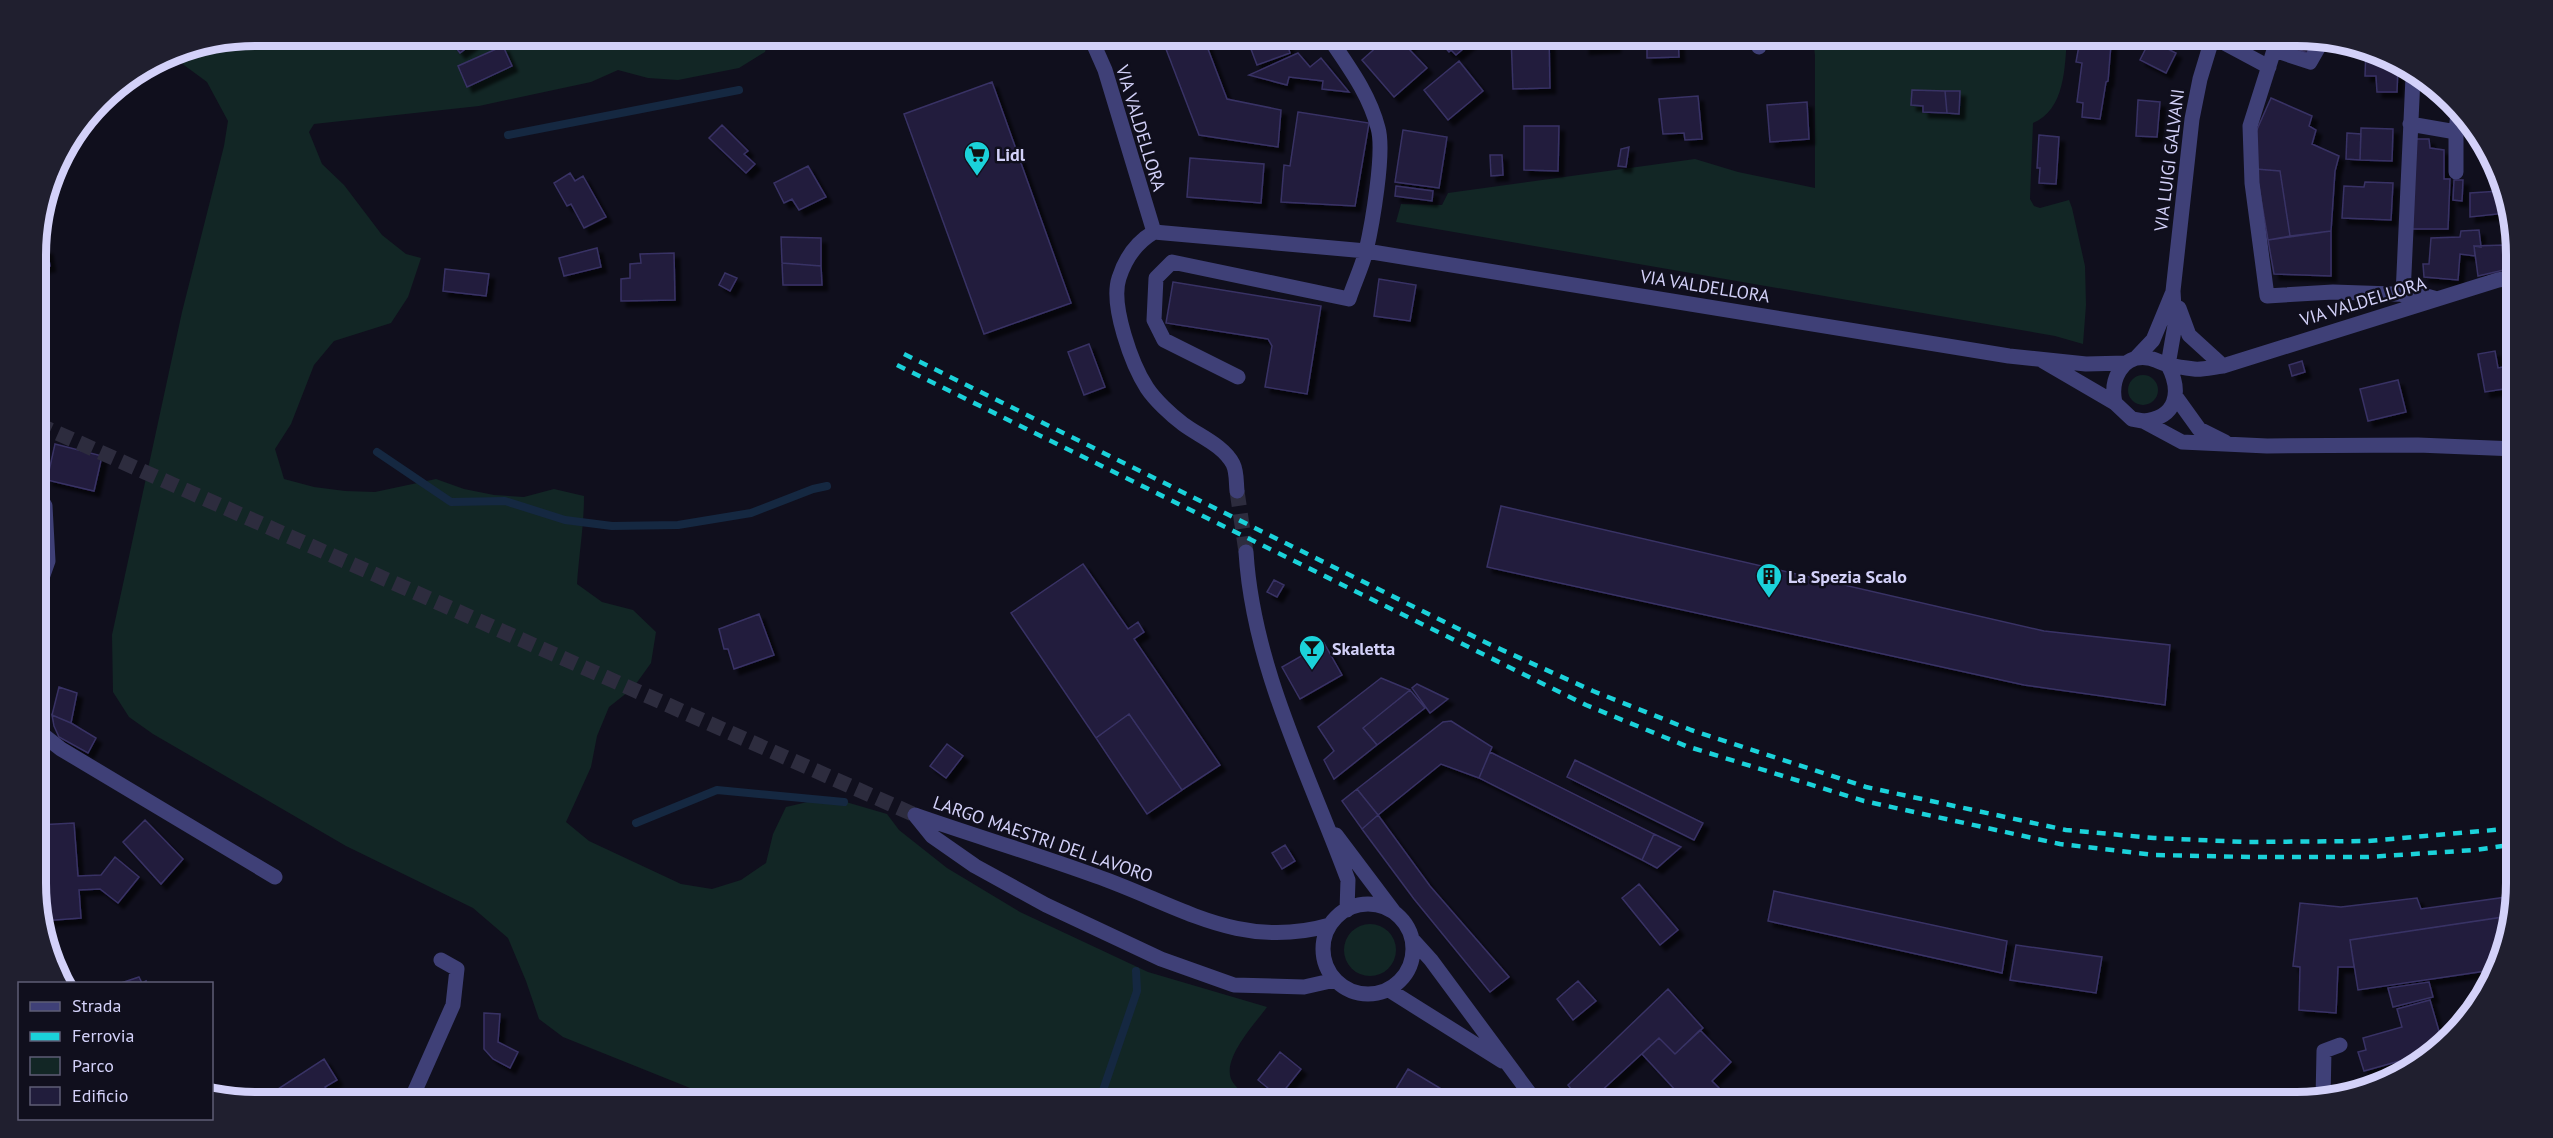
<svg xmlns="http://www.w3.org/2000/svg" width="2553" height="1138" viewBox="0 0 2553 1138" font-family="'PT Sans',sans-serif">
<style>
.green{fill:#122625}
.lines{fill:none;stroke-linecap:round;stroke-linejoin:round}
.stream{stroke:#152841;stroke-width:8}
.building{fill:#211d3c;stroke:#393265;stroke-width:1.5;filter:url(#shadow)}
.minor-tunnel{stroke:#2d2c3e;stroke-width:15;stroke-dasharray:15 8;stroke-linecap:butt}
.minor{stroke:#3f4077;stroke-width:15}
.rail{stroke:#1bd2da;stroke-width:4.5;stroke-dasharray:9 8;stroke-linecap:butt}
.labels{text-anchor:middle;dominant-baseline:central;stroke-width:5;stroke-linejoin:round;paint-order:stroke}
.street-label{font-size:18px;fill:#d3d1f9;stroke:#100f1d}
.poi-label{font-size:18px;font-weight:bold;fill:#d3d1f9;stroke:#100f1d;text-anchor:start}
.rim{fill:none;stroke:#d3d1f9;stroke-width:8}
</style>
<defs>
<filter id="shadow"><feDropShadow dx="5.5" dy="5.5" stdDeviation="1.5" flood-color="#0009"/></filter>
</defs>
<rect width="100%" height="100%" fill="#100f1d"/>
<path class="green" d="M256,36h514l-5,16 -26,16 -61,12 -30,-2 -30,-8 -27,12 -112,24 -165,18 -5,8 13,32 22,21 38,50 24,19 15,4 -13,39 -17,26 -57,18 -20,24 -23,59 -16,25 9,30 30,8 31,4 30,1 61,-13 28,10 30,6 30,2 30,-8 30,7c0,30 -5,58 -7,88l25,18 31,8 23,22 -5,31 -18,25 -24,19 -12,29 -6,31 -25,55 23,19 92,43 31,5 29,-9 25,-17 7,-29 13,-27 30,-7 30,2 41,12 12,16 48,38 73,44 128,60 119,35c-12,17 -50,56 -33,77 7,9 17,13 27,18h-536l-162,-65 -24,-18 -13,-38 -18,-43 -35,-30 -127,-62 -193,-112 -24,-17 -16,-25 -1,-57 70,-323 42,-166 4,-25 -21,-39 -38,-28z
M1813,36h254c-2,31 -2,74 -34,87l-3,76 4,7 6,2 29,-8 3,8 13,58 1,39 -3,39 -28,-8 -659,-114 5,-18 41,1 6,-12 247,-34 43,13 77,16v-132z
M2128 390a15 15 0 1 1 30 0a15 15 0 1 1-30 0Z
M1344 950a26 26 0 1 1 52 0a26 26 0 1 1-52 0Z"/>
<g class="lines">
<path class="stream" d="M508,135l231,-45
M377,452l74,50 54,-1 60,19 47,6 66,-1 73,-12 62,-24 14,-3
M636,823l81,-33 127,12
M1099,1102l38,-111 -1,-20"/>
</g>
<path class="building" d="M457,36h11l5,7 -13,10 -10,-13z
M1161,36h42l24,63 54,11 -3,37 -79,-12z
M1246,36l39,1 5,16 -33,12z
M1389,36h22l4,4 -8,7 20,21 -33,29 -32,-37z
M1435,36h43l-22,19 -5,-5 -2,2z
M1511,36h38l1,52 -37,1z
M1584,36h31v11l-31,2z
M1647,36h31l1,21 -32,1z
M2266,36h17l-3,6z
M2283,36h15l15,3 -6,14 -27,-11z
M2080,40l31,4 -3,37 -2,1 -6,37 -18,-2 1,-14 -6,-1 5,-39 -6,-1z
M2150,40l26,13 -10,20 -26,-13z
M503,46l9,20 -45,21 -9,-21z
M2366,50l16,3 16,12 -1,27h-20l-1,-16h-11z
M1298,53l12,14 11,-9 28,34 -27,-3 1,-8 -34,-4 -2,8 -38,-10z
M1459,61l24,30 -35,29 -24,-30z
M992,82l79,221 -87,31 -80,-220z
M1912,90l33,1 2,22 -24,-1v-6l-12,-1z
M1945,91h15l-1,23 -12,-1z
M1698,96l4,43 -17,1 -1,-7 -21,1 -4,-35z
M2271,98l41,18 -3,10 7,4 -4,14 27,12 -4,15 -4,60 -41,5 -10,-65 -24,-2 -1,-35z
M2138,100l22,2 -3,35 -21,-1z
M1807,102l2,37 -39,3 -3,-37z
M1298,112l71,11 -14,83 -74,-4 3,-37 6,1z
M722,125l26,26 -4,3 11,10 -9,9 -37,-35z
M1524,126h35l-1,45 -34,-1z
M2361,128l32,1 -1,32 -32,-1z
M1403,130l44,7 -8,51 -44,-6z
M2347,133l14,1 -1,26 -14,-1z
M2039,135l20,2 -3,47 -17,-1 1,-15h-3z
M2413,139h16l1,9 14,2v29h6l-2,50h-38z
M2480,142l6,14 -8,-1z
M1629,147l-3,20 -8,-1 3,-17z
M1490,155h12l1,20 -12,1z
M1190,158l74,6 -3,39 -74,-6z
M808,166l18,31 -27,13 -7,-11 -8,4 -10,-20z
M2256,169l24,2 10,65 -22,4z
M570,173l5,8 8,-5 23,41 -22,11 -13,-24 -4,2 -13,-23z
M2454,180h9l-1,21 -9,-1z
M2365,182l28,1 -2,37 -49,-2 2,-32 20,1z
M1396,186l37,5 -1,10 -37,-5z
M2500,191l15,36v33h-5l-4,-47 -36,4v-24z
M2479,230l2,17 -7,-1 1,10 -15,-2 -2,26 -34,-3 -1,-13h6l2,-26 29,-1 1,-6z
M2331,231v45l-57,-2 -6,-34z
M781,237l40,1v28l-39,-3z
M2505,245l3,24 -30,7 -4,-30z
M597,248l4,19 -37,9 -5,-18z
M47,249l3,17 -13,3v-18z
M674,253l1,47 -54,1v-22l9,-1v-14l11,-1 -1,-9z
M782,263l39,3 1,19h-39z
M445,269l44,5 -3,22 -43,-5z
M725,273l12,5 -7,13 -11,-6z
M1379,279l37,6 -6,36 -36,-5z
M1173,282l148,24 -14,88 -42,-7 7,-41 -4,-7 -102,-16z
M1089,344l16,43 -21,8 -16,-43z
M2495,351l3,17 18,-3v22l-31,5 -7,-38z
M2302,361l3,11 -13,4 -3,-11z
M2398,380l8,32 -38,9 -8,-32z
M55,444l47,12 -8,35 -47,-11z
M1501,506l543,125 126,14 -5,60 -141,-20 -537,-118z
M1083,564l45,65 10,-7 6,10 -10,7 86,126 -38,25 -53,-76 -33,24 -85,-125z
M1274,580l10,5 -7,12 -10,-5z
M759,614l15,41 -40,14 -6,-20h-4l-5,-20z
M1324,643l18,32 -42,24 -18,-32z
M1381,678l29,12 -47,38 14,17 -43,34 -10,-19 10,-9 -16,-24z
M1417,684l31,15 -18,14 -18,-25z
M59,687l18,6 -6,30 -19,-8z
M1410,690l15,18 -48,37 -14,-17z
M1129,714l53,76 -35,24 -51,-76z
M52,715l19,8 25,15 -8,15 -29,-16 -5,-11z
M1451,721l41,26 -13,31 -38,-14 -63,51 -21,-26 86,-67z
M947,744l16,12 -17,22 -16,-12z
M1490,752l164,82 -12,26 -163,-82z
M1575,760l128,63 -9,17 -127,-63z
M1357,789l21,26 -16,14 -20,-28z
M1378,815l52,71 79,91 -19,15 -76,-93 -52,-70z
M145,820l38,39 -22,25 -38,-42z
M74,823l4,53 23,-1 14,-18 24,20 -21,26 -18,-14 -21,1 2,28 -39,3 -4,-10v-86z
M1654,834l27,13 -24,21 -15,-8z
M1285,845l10,16 -13,8 -10,-16z
M1639,884l39,46 -18,15 -38,-47z
M1774,891l233,50 -5,32 -234,-52z
M2514,896l-4,20 -160,24 4,27h-16l-2,46 -37,-3 1,-43 -7,-1 7,-63 41,4 76,-9 4,11z
M2510,916l-11,53 -141,21 -8,-50z
M2016,945l86,12 -6,36 -86,-13z
M139,977l3,6 4,-2v3l-25,-1z
M1578,981l18,20 -23,19 -16,-21z
M2429,982l4,15 -40,10 -5,-19z
M1668,989l35,39 -28,26 -16,-16 -60,55 7,9h-25l-13,-17z
M2430,1000l13,45 -8,6 -71,20 -6,-19 8,-2 -3,-12 39,-11 -5,-18z
M484,1013l16,1 -2,28 20,10 -8,16 -17,-9 -9,-10z
M1700,1030l31,32 -19,19 21,21h-65l10,-9 -36,-39 17,-16 16,16z
M1280,1052l21,17 -22,28 -21,-17z
M324,1059l13,21 -12,7 10,15h-53l-7,-11z
M1408,1069l55,33h-75z
M1869,1089l10,13h-26z"/>
<g class="lines">
<path class="minor-tunnel" d="M37,424l878,391
M1237,491l9,61"/>
<path class="minor" d="M1090,36l15,34 49,162
M1758,36l1,11
M2213,37l56,30
M2322,41l-12,21 -36,-12 -24,76 2,57 15,113 66,-4 90,3 14,4
M2410,124l46,8 2,-20
M2456,132v40
M2403,295l10,-218
M2179,308l10,27 34,31
M2136,358l17,-18 19,-46
M2043,361l72,42 17,16 11,2 39,21 85,4 151,-1 98,4
M2168,365l7,-40 -2,-34 19,-172 8,-40 13,-43
M1238,377l-74,-37 -10,-20 2,-42 16,-16 177,37c5,-16 13,-32 17,-48 6,-26 19,-99 12,-123 -9,-35 -30,-62 -50,-92
M2176,397l23,32 26,13
M2115,403c-5,-22 6,-49 33,-45 8,1 14,6 22,7 8,2 16,3 24,4 9,1 19,-2 29,-3l275,-86 17,-3
M2143,421c34,-3 39,-29 25,-56
M1237,491c-1,-9 0,-19 -4,-27 -10,-19 -34,-28 -50,-40 -12,-9 -28,-24 -36,-36 -15,-23 -37,-83 -28,-110 6,-19 18,-36 35,-46l212,19 643,105 77,8 40,-1
M37,492l8,14 3,55 -11,31
M1246,552c7,115 63,222 102,328l-1,30
M38,731l23,18 214,128
M915,815l17,21 43,30 71,39 115,54 73,26 70,2 31,-7
M915,815c60,21 121,39 181,61 83,29 143,75 234,49
M1336,835l58,77
M1323 949a45 45 0 1 1 90 0a45 45 0 1 1-90 0Z
M1412,939l19,21 105,142
M1389,990l113,71
M2323,1099l1,-48 16,-6
M410,1102l43,-97 4,-36 -16,-9"/>
<path class="rail" d="M904,354l585,290 104,47 98,39 175,57 200,43 88,8 91,4 123,-1 149,-13
M897,365l689,340 100,41 178,55 196,43 95,11 96,2h117l107,-7 42,-6"/>
</g>
<defs>
<g id="supermarket-pin" transform="scale(1.35)"><path d="M0 17L-7.5 6A9.5 9.5 0 1 1 7.5 6Z" fill="#1bd2da" stroke="#100f1d"/><path d="M-6-5.5h2.5l.6 2H6L4.5 2H-2.5L-4.4-4H-6ZM-1.5 3.2a1.3 1.3 0 1 0 .1 0ZM3 3.2a1.3 1.3 0 1 0 .1 0Z" fill="#111"/></g>
<g id="building-pin" transform="scale(1.35)"><path d="M0 17L-7.5 6A9.5 9.5 0 1 1 7.5 6Z" fill="#1bd2da" stroke="#100f1d"/><path d="M-4-6H4V6H1V3H-1V6H-4ZM-2.5-4.3h1.7v1.8h-1.7ZM.8-4.3h1.7v1.8H.8ZM-2.5-1h1.7V.8h-1.7ZM.8-1h1.7V.8H.8Z" fill="#111"/></g>
<g id="bar-pin" transform="scale(1.35)"><path d="M0 17L-7.5 6A9.5 9.5 0 1 1 7.5 6Z" fill="#1bd2da" stroke="#100f1d"/><path d="M-6-5H6L.8 .8V4.5H3.5V6h-7V4.5H-.8V.8Z" fill="#111"/></g>
</defs>
<g fill-rule="evenodd">
<use href="#supermarket-pin" x="977" y="154"/>
<use href="#building-pin" x="1769" y="576"/>
<use href="#bar-pin" x="1312" y="648"/>
</g>
<g class="labels">
<g class="street-label">
<text transform="translate(1141 128) rotate(73)">VIA VALDELLORA</text>
<text transform="translate(2169 160) rotate(-83)">VIA LUIGI GALVANI</text>
<text transform="translate(1705 286) rotate(9)">VIA VALDELLORA</text>
<text transform="translate(2363 301) rotate(-17)">VIA VALDELLORA</text>
<text transform="translate(1043 839) rotate(19)">LARGO MAESTRI DEL LAVORO</text>
</g>
<g class="poi-label">
<text x="996" y="154">Lidl</text>
<text x="1788" y="576">La Spezia Scalo</text>
<text x="1332" y="648">Skaletta</text>
</g>
</g>
<path d="M0 0H2553V1138H0ZM255 46H2297A209 209 0 0 1 2506 255V883A209 209 0 0 1 2297 1092H255A209 209 0 0 1 46 883V255A209 209 0 0 1 255 46Z" fill="#201f2f" fill-rule="evenodd"/>
<path class="rim" d="M255 46H2297A209 209 0 0 1 2506 255V883A209 209 0 0 1 2297 1092H255A209 209 0 0 1 46 883V255A209 209 0 0 1 255 46Z"/>
<rect x="18" y="982" width="195" height="138" fill="#100f1d" stroke="#5e5d75" stroke-width="1.5"/>
<rect x="30" y="1002" width="30" height="9" fill="#3f4077" stroke="#5e5d75" stroke-width="1.5"/>
<text x="72" y="1012" font-size="18" fill="#d3d1f9">Strada</text>
<rect x="30" y="1032" width="30" height="9" fill="#1bd2da" stroke="#5e5d75" stroke-width="1.5"/>
<text x="72" y="1042" font-size="18" fill="#d3d1f9">Ferrovia</text>
<rect x="30" y="1057" width="30" height="18" fill="#122625" stroke="#5e5d75" stroke-width="1.5"/>
<text x="72" y="1072" font-size="18" fill="#d3d1f9">Parco</text>
<rect x="30" y="1087" width="30" height="18" fill="#211d3c" stroke="#5e5d75" stroke-width="1.5"/>
<text x="72" y="1102" font-size="18" fill="#d3d1f9">Edificio</text>
</svg>
